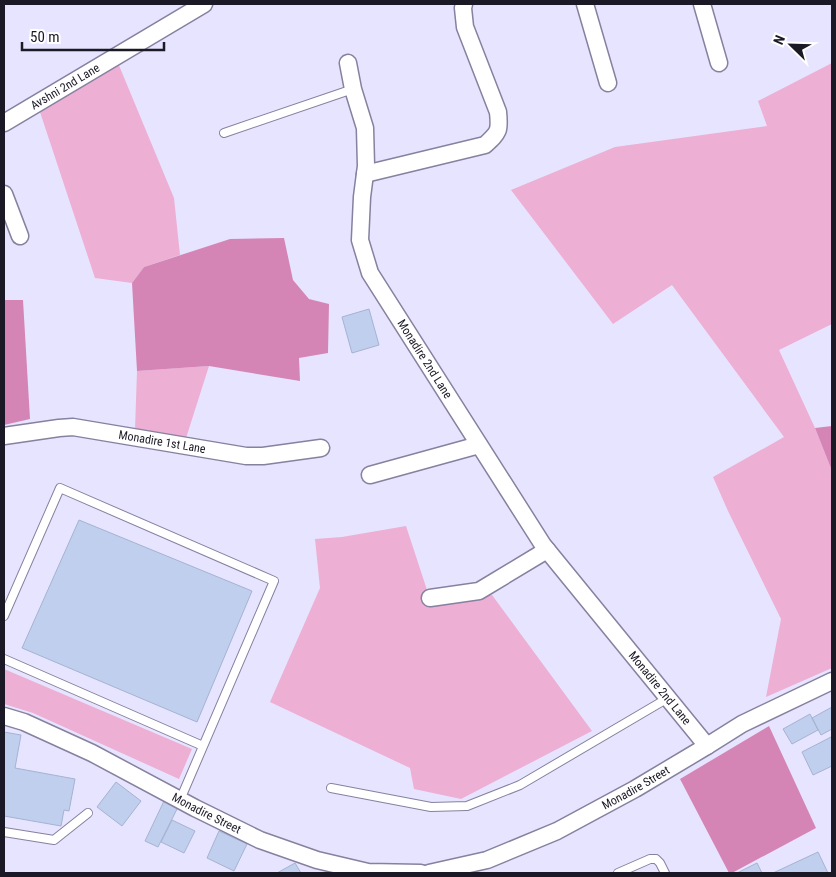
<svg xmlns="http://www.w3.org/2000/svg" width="836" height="877" viewBox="0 0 836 877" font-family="'Roboto Condensed',sans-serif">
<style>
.green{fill:#edafd3}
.forest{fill:#d585b5}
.building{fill:#c0cfee;stroke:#a5b3d1}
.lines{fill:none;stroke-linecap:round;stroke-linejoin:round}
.service-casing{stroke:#85819f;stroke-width:10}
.minor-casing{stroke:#85819f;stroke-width:19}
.service{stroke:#fff;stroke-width:8}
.minor{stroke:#fff;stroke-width:16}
.labels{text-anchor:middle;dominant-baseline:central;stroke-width:4;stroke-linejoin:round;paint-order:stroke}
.street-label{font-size:12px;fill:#1b1925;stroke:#fff}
</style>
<rect width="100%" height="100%" fill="#e7e4ff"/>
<path class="green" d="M118,63l56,135 6,57 -36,12 -12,16 -37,-5 -55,-166z
M832,63v261l-53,26 36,78 17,43v197l-66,29 15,-78 -53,-108 -15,-34 71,-40 -112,-152 -59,39 -102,-134 104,-43 152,-21 -9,-25z
M209,366l-23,72 -51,-8 2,-59z
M406,526l21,64 2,15 63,-10 100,136 -131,68 -47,-10 -4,-21 -140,-66 50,-114 -5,-49 27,-2z
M4,669l188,80 -13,30 -146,-66 -29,-9z"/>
<path class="forest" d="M284,238l9,42 16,19 20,5 -1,49 -29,5 1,23 -91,-15 -72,5 -5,-88 12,-16 86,-28z
M4,300h19l7,119 -26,6z
M832,426v45l-17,-43z
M769,726l47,102 -84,45h-3l-49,-94z"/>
<path class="building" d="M369,309l10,36 -27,8 -10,-36z
M79,520l173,71 -55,131 -175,-74z
M832,707v22l-11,6 -9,-17z
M810,714l8,16 -26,14 -9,-15z
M4,732l17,3 -6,33 60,11 -6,32 -5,-1 -3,16 -57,-10z
M831,737l1,3v26l-19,9 -11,-23z
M116,782l25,19 -19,25 -25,-19z
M164,801l14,6 -20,40 -13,-6z
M172,820l23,11 -11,22 -23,-11z
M219,831l28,13 -13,27 -27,-13z
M818,852l10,21h-55z
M295,863l6,10h-24z
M757,863l5,10h-25z"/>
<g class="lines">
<g class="service-casing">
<path id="service" d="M224,133l129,-44
M4,616l56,-128 214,93 -94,219
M4,659l199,87
M331,788l100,19 36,-1 53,-21 148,-87
M4,832l50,8 34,-27
M618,873l32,-14h6l4,4 5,10"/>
</g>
<g class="minor-casing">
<g id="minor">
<path d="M585,4l23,79"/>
<path d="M702,4l17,59"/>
<path id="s1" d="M348,63l5,26 12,39 1,38 -4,31 -2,43 10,33 173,272 164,201"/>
<path id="s2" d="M4,123l200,-119"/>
<path d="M365,174l120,-29c14,-13 15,-14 13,-33l-33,-85 -2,-19 1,-4"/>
<path d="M4,194l16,42"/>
<path id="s3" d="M4,436l55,-8 14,-1 173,29h17l58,-8"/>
<path d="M370,475l109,-30"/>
<path d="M430,598l49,-7 68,-41"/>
<path id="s4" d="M4,716l20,6 68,31 103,55 65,32 57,20 51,12 53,1"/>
<path id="s5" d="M429,873l58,-13 70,-29 78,-42 72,-43 35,-22 90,-43"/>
</g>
</g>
<use href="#service" class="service"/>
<use href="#minor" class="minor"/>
</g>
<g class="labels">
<g class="street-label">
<text stroke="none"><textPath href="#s2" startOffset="71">Avshni 2nd Lane</textPath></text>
<text stroke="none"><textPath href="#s1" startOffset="316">Monadire 2nd Lane</textPath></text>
<text stroke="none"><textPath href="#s3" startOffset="160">Monadire 1st Lane</textPath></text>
<text stroke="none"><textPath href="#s1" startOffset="721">Monadire 2nd Lane</textPath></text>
<text stroke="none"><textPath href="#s5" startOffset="225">Monadire Street</textPath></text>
<text stroke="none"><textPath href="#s4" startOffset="225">Monadire Street</textPath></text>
</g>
</g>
<rect width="836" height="877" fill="none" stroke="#1b1925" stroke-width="10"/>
<g transform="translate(791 45) rotate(293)" stroke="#ffffff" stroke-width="4" paint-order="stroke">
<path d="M0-4L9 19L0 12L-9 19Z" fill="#1b1925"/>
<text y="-8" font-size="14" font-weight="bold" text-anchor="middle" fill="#1b1925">N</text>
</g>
<path d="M22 42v8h142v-8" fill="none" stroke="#1b1925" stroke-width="2.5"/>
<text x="30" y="42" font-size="15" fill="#1b1925" stroke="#ffffff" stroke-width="4" paint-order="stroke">50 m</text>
</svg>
